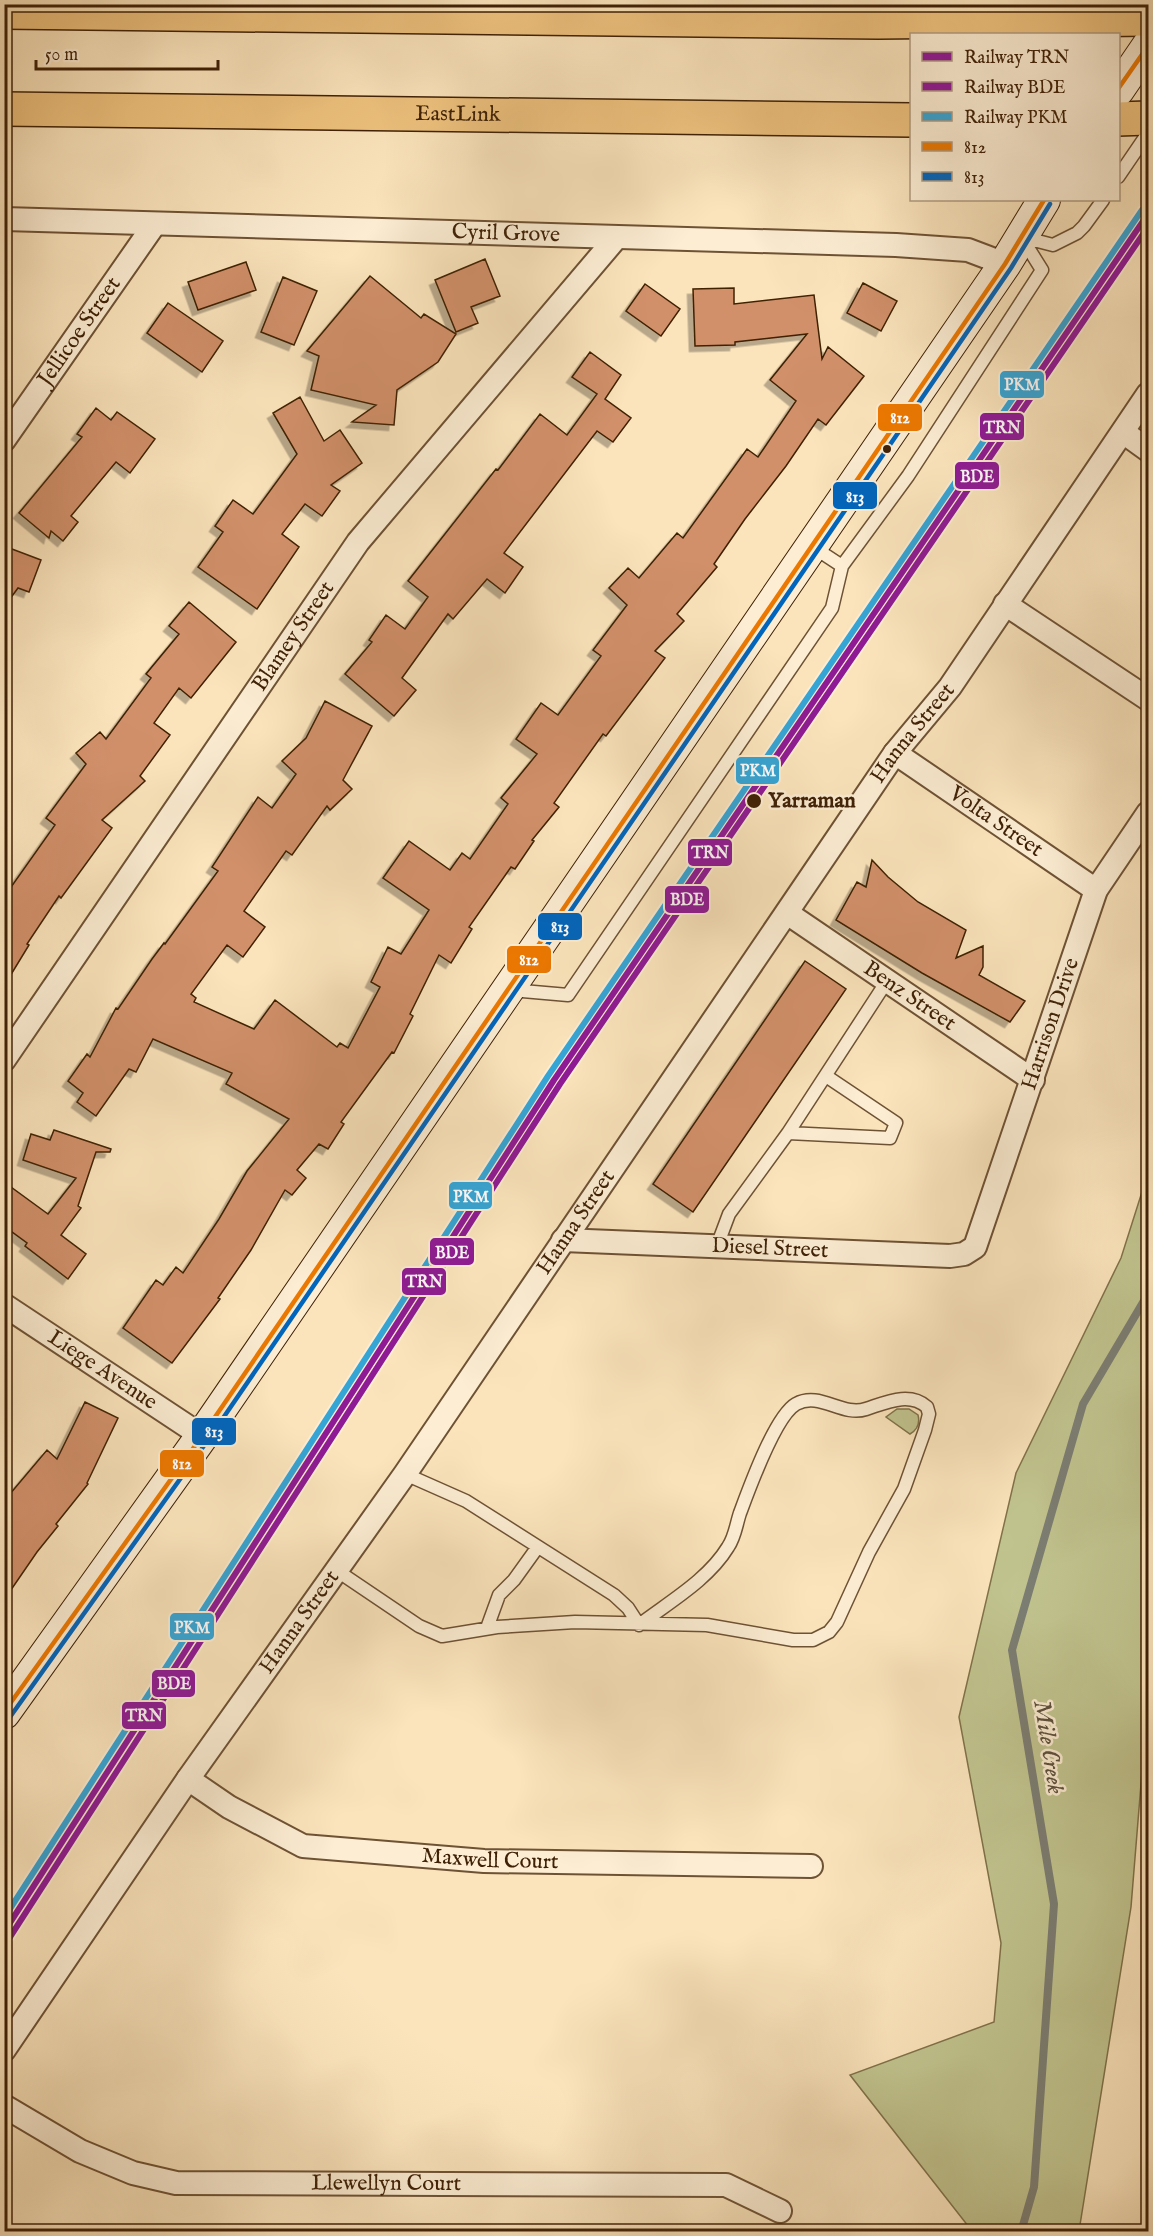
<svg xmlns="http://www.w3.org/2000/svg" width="1153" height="2236" viewBox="0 0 1153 2236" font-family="'IM FELL English',serif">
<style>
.green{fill:#c1c48f;stroke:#80724a;stroke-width:1.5}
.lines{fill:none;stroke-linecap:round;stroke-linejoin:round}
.stream{stroke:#7c7e73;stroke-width:8}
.building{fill:#d1906b;stroke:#3f2106;stroke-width:1.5;filter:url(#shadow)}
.service-casing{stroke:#6e5234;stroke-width:15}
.minor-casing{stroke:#6e5234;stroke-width:26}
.secondary-casing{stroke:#3f2106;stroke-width:34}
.motorway-casing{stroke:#3f2106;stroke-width:36}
.service{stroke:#fcedd3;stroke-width:12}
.minor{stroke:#fcedd3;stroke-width:22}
.secondary{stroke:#fcedd3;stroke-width:32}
.motorway{stroke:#eec27e;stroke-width:33}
.bus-1-casing{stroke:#fcedd3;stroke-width:9}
.bus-2-casing{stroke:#fcedd3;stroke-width:9}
.bus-1{stroke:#ec7801;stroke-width:4.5}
.bus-2{stroke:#0065bd;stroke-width:4.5}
.rail-1-casing{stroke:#fcedd3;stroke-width:10}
.rail-2-casing{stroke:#fcedd3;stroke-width:10}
.rail-3-casing{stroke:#fcedd3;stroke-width:10}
.rail-1{stroke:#8f1a95;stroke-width:6}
.rail-2{stroke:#8f1a95;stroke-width:6}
.rail-3{stroke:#35a5d6;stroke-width:6}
.bus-dot{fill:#3f2106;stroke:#fcedd3;stroke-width:2}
.labels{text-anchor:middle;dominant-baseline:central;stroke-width:5;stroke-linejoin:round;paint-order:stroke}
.street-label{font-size:22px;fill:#3f2106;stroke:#fcedd3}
.stop-label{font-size:22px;font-weight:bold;fill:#3f2106;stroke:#fcedd3;text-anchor:start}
.water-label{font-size:24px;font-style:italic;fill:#5d503d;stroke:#fcedd3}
.line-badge{stroke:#fcedd3;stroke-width:2}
.badge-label{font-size:16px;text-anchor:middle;font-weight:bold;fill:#fff}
</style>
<defs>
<filter id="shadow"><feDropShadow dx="-5.5" dy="5.5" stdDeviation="0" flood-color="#0004"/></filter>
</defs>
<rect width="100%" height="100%" fill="#fbe4bc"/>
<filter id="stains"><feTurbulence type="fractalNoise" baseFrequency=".00333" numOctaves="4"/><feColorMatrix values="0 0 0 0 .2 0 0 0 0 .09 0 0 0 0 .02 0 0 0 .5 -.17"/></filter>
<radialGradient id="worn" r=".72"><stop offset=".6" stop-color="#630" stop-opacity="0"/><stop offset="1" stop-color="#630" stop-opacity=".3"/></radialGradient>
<path class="green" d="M1148,1173v525l-17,209 -52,324h-107l-122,-156 144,-53 7,-79 -42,-226 57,-244 105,-215z
M897,1409h12l9,6c2,8 -1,15 -8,19l-24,-17z"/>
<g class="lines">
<path class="stream" d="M1021,2232l13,-45 20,-283 -42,-254 71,-246 65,-110"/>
</g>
<path class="building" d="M485,259l15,37 -29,11 7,16 -22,9 -21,-52z
M246,262l10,28 -58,20 -10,-28z
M370,276l51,42 3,-4 32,20 -18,28 -41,28 -3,35 -42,-3 24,-17 -65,-15 8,-34 -12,-5z
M283,277l34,14 -23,54 -33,-13z
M863,283l34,18 -16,30 -34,-18z
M645,284l35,25 -19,27 -35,-25z
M734,288v16l80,-9 8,64 6,-12 36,29 -38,49 -8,-6 -32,47 -41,53 -31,45 3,3 -40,47 7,7 -29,30 10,7 -59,78 -3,-2 -49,69 5,4 -27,33 2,1 -19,28 -4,-2 -42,60 3,2 -21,34 -12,-8 -29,59 3,2 -19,37 -2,-1 -51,70 3,2 -16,25 -9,-5 -22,26 9,8 -14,17 -7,-5 -34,60 -33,48 2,1 -48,64 -49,-35 33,-48 7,5 13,-18 7,6 36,-54 28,-48 42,-52 -63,-35 6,-11 -79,-34 -17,33 -7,-3 -33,47 -19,-14 6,-9 -15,-12 19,-27 3,3 26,-49 2,1 34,-50 12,-16 1,1 53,-73 -6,-4 46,-70 14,11 24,-34 -14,-13 24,-23 19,-37 47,25 -29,54 9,9 -22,21 -3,-4 -35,49 -6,-4 -42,60 21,16 -22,30 -16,-12 -36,49 5,4 -2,4 60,27 21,-29 62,47 3,-4 8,5 32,-61 -9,-5 17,-35 13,7 28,-44 -46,-32 26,-37 41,29 12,-17 8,6 38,-55 -7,-6 36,-44 -21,-15 25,-36 17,12 43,-59 -8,-6 34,-45 -18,-17 19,-20 11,10 38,-45 6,5 64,-89 11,8 38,-56 -26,-21 37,-46 -72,8v3l-40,1 -2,-57z
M168,303l55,38 -21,31 -55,-39z
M590,352l31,23 -16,24 26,19 -18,24 -16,-11 -93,122 19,14 -18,26 -18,-14 -34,40 -5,-5 -46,64 14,12 -22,26 -49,-42 27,-32 -3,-2 17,-25 19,14 23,-32 -20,-16 88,-112 2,1 42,-56 27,21 30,-41 -25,-17z
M300,397l24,44 16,-11 22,33 -31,22 9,6 -18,25 -17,-12 -23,30 17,13 -42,62 -59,-42 25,-35 -8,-6 18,-26 20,14 44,-60 -24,-41z
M96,408l15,12 6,-8 38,27 -25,34 -14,-11 -45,54 7,6 -15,19 -12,-10 -2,7 -30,-25 63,-76 -5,-3z
M4,546l37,14 -12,32 -11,-4 -14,19z
M189,602l47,40 -45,56 -12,-10 -25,35 16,12 -30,41 5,5 -43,39 10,8 -51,70 -2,-2 -32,48 2,1 -25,41v-89l51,-72 -9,-7 40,-54 -10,-11 24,-21 6,7 45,-61 -5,-4 33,-40 -10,-8z
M872,860l16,17 30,25 48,28 -10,28 27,-12v21l-4,8 46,26 -15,21 -88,-49 -86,-53 21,-38 9,5z
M805,961l41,28 -153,223 -40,-28z
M54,1130l57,19 -1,3h-14l-18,54 3,2 -20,27 25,19 -18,25 -43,-33 2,-3 -23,-17v-44l44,32 28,-36 -53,-18 8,-26 19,6z
M85,1402l33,16 -31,65 1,1 -32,40 2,2 -21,26 -33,48v-99l43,-51 10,9z"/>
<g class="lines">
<g class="service-casing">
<path id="service" d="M1118,177l30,-44
M1022,237l31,8 24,-12 7,-7 19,-26
M813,547l29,19 66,-90 134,-206 -20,-32
M511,990l57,5 264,-387 10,-42
M788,1133l102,5 6,-15 -70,-47
M717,1246l12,-32 59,-81 99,-152
M405,1474l61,27 148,94 14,13 11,17
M336,1570l83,56 23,10 55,-9 78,-5 132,3 86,15h20l16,-8 8,-10 32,-70 35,-63 21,-59 4,-16 -2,-7c-18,-16 -42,-4 -61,2 -24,8 -46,-18 -70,-5 -21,12 -47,85 -56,109 -4,12 -5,24 -12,34 -20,33 -59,55 -89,78
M487,1628l12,-33 15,-15 23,-32"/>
</g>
<g class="minor-casing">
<g id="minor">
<path id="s1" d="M4,219l892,26 72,5 37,14"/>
<path d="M1123,432l25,18"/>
<path id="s2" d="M4,440l150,-215"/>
<path d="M1005,604l143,95"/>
<path id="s3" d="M895,753l201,137"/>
<path id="s4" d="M787,913l246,167"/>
<path id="s5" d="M4,1060l354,-518 258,-304"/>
<path id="s6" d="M563,1240l387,16 14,-2 11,-7 121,-357 52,-77"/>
<path id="s7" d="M4,1305l198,131"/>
<path id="s8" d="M188,1779l41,28 74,39 181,15 327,5"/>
<path id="s9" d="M4,2050l184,-271 217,-305 490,-721 55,-66 198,-293"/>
<path id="s10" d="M4,2106l76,45 53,22 43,10 550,2 54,26"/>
</g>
</g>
<g class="secondary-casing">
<path id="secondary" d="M1118,90l30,-44
M4,1713l198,-277 803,-1172 39,-64"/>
</g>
<g class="motorway-casing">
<g id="motorway">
<path d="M4,12l874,10 270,-3"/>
<path id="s11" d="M4,109l908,11"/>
<path d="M1118,119l30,-1"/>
</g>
</g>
<use href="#service" class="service"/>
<use href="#minor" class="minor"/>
<use href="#secondary" class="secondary"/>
<use href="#motorway" class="motorway"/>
<g class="bus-1-casing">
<path id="bus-1" d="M1118,89l30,-43
M4,1712l198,-276 803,-1172 39,-64"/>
</g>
<g class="bus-2-casing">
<path id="bus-2" d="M10,1717l198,-277 803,-1172 39,-64"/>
</g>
<use href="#bus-1" class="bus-1"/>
<use href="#bus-2" class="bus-2"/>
<g class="rail-1-casing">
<path id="rail-1" d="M4,1932l550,-852 594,-866"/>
</g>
<g class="rail-2-casing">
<path id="rail-2" d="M10,1937l550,-853 588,-857"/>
</g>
<g class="rail-3-casing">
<path id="rail-3" d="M4,1918l544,-842 594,-866"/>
</g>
<use href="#rail-1" class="rail-1"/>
<use href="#rail-2" class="rail-2"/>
<use href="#rail-3" class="rail-3"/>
</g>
<g class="bus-dot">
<circle cx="887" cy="449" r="5"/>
<circle cx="754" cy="801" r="8"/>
</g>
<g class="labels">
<g class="street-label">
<text stroke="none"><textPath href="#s11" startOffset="454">EastLink</textPath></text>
<text stroke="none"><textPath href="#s1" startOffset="502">Cyril Grove</textPath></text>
<text stroke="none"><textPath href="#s2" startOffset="132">Jellicoe Street</textPath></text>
<text stroke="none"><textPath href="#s5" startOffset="513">Blamey Street</textPath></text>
<text stroke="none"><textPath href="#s9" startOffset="1600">Hanna Street</textPath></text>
<text stroke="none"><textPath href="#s3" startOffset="122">Volta Street</textPath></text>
<text stroke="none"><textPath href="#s4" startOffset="148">Benz Street</textPath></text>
<text stroke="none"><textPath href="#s6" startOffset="650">Harrison Drive</textPath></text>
<text stroke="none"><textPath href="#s9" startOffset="1006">Hanna Street</textPath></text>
<text stroke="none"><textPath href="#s6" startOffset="207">Diesel Street</textPath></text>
<text stroke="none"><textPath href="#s7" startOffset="118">Liege Avenue</textPath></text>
<text stroke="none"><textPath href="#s9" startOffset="520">Hanna Street</textPath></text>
<text stroke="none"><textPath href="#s8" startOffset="321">Maxwell Court</textPath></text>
<text stroke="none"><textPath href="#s10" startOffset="400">Llewellyn Court</textPath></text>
</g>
<g class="stop-label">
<text x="768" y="801">Yarraman</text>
</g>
<g class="water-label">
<text transform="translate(1048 1747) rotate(81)">Mile Creek</text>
</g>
</g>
<g class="line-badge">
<rect x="999" y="370" width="46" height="29" rx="6" fill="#35a5d6"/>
<rect x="877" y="403" width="46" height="29" rx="6" fill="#ec7801"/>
<rect x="979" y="412" width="46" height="29" rx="6" fill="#8f1a95"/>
<rect x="954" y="461" width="46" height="29" rx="6" fill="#8f1a95"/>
<rect x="832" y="481" width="46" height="29" rx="6" fill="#0065bd"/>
<rect x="735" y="756" width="45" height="29" rx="6" fill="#35a5d6"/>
<rect x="687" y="838" width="46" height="29" rx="6" fill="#8f1a95"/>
<rect x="664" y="885" width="46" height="29" rx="6" fill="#8f1a95"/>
<rect x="537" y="912" width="46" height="29" rx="6" fill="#0065bd"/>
<rect x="506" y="945" width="46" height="29" rx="6" fill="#ec7801"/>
<rect x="448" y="1181" width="45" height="29" rx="6" fill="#35a5d6"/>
<rect x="429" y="1237" width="46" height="29" rx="6" fill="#8f1a95"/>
<rect x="401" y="1267" width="46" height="29" rx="6" fill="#8f1a95"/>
<rect x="191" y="1417" width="46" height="29" rx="6" fill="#0065bd"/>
<rect x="159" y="1449" width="46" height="29" rx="6" fill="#ec7801"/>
<rect x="169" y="1612" width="46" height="29" rx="6" fill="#35a5d6"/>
<rect x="151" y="1669" width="45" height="29" rx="6" fill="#8f1a95"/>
<rect x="121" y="1701" width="46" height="29" rx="6" fill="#8f1a95"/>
</g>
<g class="badge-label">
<text x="1022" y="390">PKM</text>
<text x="900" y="423">812</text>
<text x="1002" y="433">TRN</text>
<text x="977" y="482">BDE</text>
<text x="855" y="502">813</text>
<text x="758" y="776">PKM</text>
<text x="710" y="858">TRN</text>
<text x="687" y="905">BDE</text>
<text x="560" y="932">813</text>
<text x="529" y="965">812</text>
<text x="471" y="1202">PKM</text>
<text x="452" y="1258">BDE</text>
<text x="424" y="1287">TRN</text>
<text x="214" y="1437">813</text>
<text x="182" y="1469">812</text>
<text x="192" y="1633">PKM</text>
<text x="174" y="1689">BDE</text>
<text x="144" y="1721">TRN</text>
</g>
<rect width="1153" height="2236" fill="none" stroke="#fbe4bc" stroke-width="24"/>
<rect x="6" y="6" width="1141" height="2224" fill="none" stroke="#3f2106" stroke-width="3"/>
<rect x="12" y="12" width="1129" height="2212" fill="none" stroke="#3f2106" stroke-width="1.5"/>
<rect x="910" y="33" width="210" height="168" fill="#fcedd3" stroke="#b09b81" stroke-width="1.5"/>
<rect x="922" y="52" width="30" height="9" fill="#8f1a95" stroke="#b09b81" stroke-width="1.5"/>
<text x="964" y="63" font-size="18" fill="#3f2106">Railway TRN</text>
<rect x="922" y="82" width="30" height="9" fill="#8f1a95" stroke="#b09b81" stroke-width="1.5"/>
<text x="964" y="93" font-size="18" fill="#3f2106">Railway BDE</text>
<rect x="922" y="112" width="30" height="9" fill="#35a5d6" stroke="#b09b81" stroke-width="1.5"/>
<text x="964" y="123" font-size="18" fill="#3f2106">Railway PKM</text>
<rect x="922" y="142" width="30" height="9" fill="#ec7801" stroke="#b09b81" stroke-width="1.5"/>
<text x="964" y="153" font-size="18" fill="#3f2106">812</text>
<rect x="922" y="172" width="30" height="9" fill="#0065bd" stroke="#b09b81" stroke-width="1.5"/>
<text x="964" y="183" font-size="18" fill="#3f2106">813</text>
<path d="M36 60v9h182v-9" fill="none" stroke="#3f2106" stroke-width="3"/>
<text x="45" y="60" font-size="18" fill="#3f2106" stroke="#fcedd3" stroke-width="4.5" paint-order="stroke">50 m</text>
<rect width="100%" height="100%" filter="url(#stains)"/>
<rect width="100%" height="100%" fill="url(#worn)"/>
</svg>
